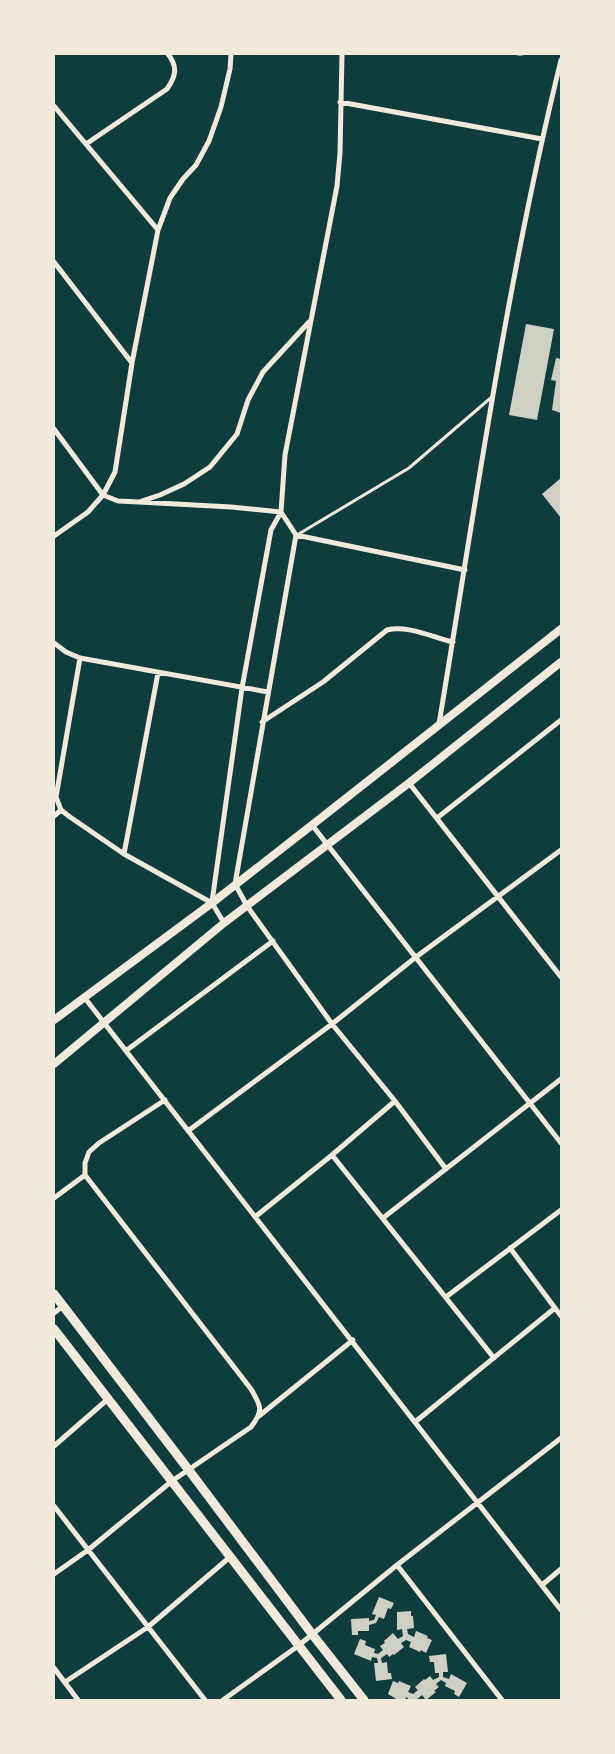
<svg xmlns="http://www.w3.org/2000/svg" width="615" height="1754" viewBox="0 0 615 1754" font-family="'Fira Sans Condensed',sans-serif">
<style>
.building{fill:#cfcfc3}
.lines{fill:none;stroke-linecap:round;stroke-linejoin:round}
.service{stroke:#f1e9da;stroke-width:3}
.minor{stroke:#f1e9da;stroke-width:5}
.tertiary{stroke:#f1e9da;stroke-width:8}
.secondary{stroke:#f1e9da;stroke-width:9}
</style>
<rect width="100%" height="100%" fill="#0f3d3e"/>
<path class="building" d="M526,324l28,5 -17,91 -28,-5z
M556,358l5,1v54l-9,-3 4,-29 -5,-1z
M561,478v40l-19,-24z
M379,1597l15,6 -3,6 -3,-1 -4,11 -5,-2 -3,6 -7,2v6h-11v4h-6l-1,-16 18,-1v3l5,-1 2,-5 -4,-1z
M411,1611v5h2l1,12 -7,1 1,5 6,3 2,-6 12,5 -1,2 5,2 -6,13 -5,-3 -1,2 -11,-5 2,-5 -5,-2 -5,3 3,4 -10,8 -1,-1 -4,3 -2,-3 -6,4 1,5 5,-1 1,11h3l1,6 -16,2 -2,-18h4l-1,-5 -5,-1 -1,4 -17,-7 6,-15 6,2 -1,4 10,4 -1,4 4,1 5,-4 -3,-4 5,-3 -1,-2 9,-8 5,6 5,-3 -1,-7 -5,1v-18z
M446,1654l2,18h-5v5l6,2 2,-5 16,9 -8,14 -5,-3 1,-3 -10,-5 1,-3 -5,-3 -5,4 3,3 -5,4 2,1 -10,8 -4,-5 -6,5h-6l-4,-3 -1,3h-7l-10,-6 5,-13 5,2 1,-2 12,5 -3,6 5,2 5,-4 -3,-3 9,-8 1,1 5,-4 3,4 6,-3v-4h-4l-1,-11h-4l-1,-6z"/>
<g class="lines">
<path class="service" d="M518,54h4
M297,535l112,-67 84,-72"/>
<path class="minor" d="M340,102l202,37
M54,106l104,124
M86,144l81,-55c9,-13 11,-22 1,-35
M54,262l78,101
M54,429l49,66 15,6 21,1 21,-7 24,-11 26,-17 27,-33 11,-34 15,-28 46,-50
M139,502l92,5 50,5 15,23 -61,349 12,22 85,118 63,77 51,68
M296,535l169,35
M54,536l34,-24 15,-17 12,-23 17,-109 26,-133 12,-32 13,-19 13,-14 13,-24 12,-34 9,-38 1,-15
M54,643l12,9 14,6 188,34
M80,658l-24,139 5,13 9,7 54,37 88,49 12,20
M262,722l61,-40 64,-52c21,-5 45,7 66,12
M439,724c37,-222 68,-445 122,-664
M409,783l152,194
M54,816l7,-6
M437,818l124,-98
M312,825l249,318
M124,854l34,-181
M212,902l30,-214 29,-158 10,-18 4,-57 52,-269 3,-33 2,-99
M84,997l477,613
M127,1050l146,-109
M188,1131l144,-107 84,-67 145,-107
M332,1155l162,203
M54,1198l31,-23
M255,1217l77,-62 63,-54
M383,1218l178,-139
M510,1248l51,68
M446,1297l115,-87
M54,1313l9,-7
M259,1416l94,-76
M415,1422l140,-114
M54,1446l54,-47
M54,1506l151,194
M397,1565l105,135
M54,1574l34,-24 84,-69 79,-54c13,-17 10,-21 0,-38l-166,-214v-12l4,-11 10,-9 66,-43
M542,1585l19,-16
M54,1668l24,32
M65,1682l83,-55 82,-70
M223,1700l75,-54 99,-81 164,-127"/>
<path class="tertiary" d="M54,1020l158,-117 100,-78 249,-196
M54,1064l170,-141 185,-140 152,-121"/>
<path class="secondary" d="M54,1294l134,175 124,165 52,66
M54,1329l287,371"/>
</g>
<rect width="615" height="1754" fill="none" stroke="#f1e9da" stroke-width="110"/>
</svg>
